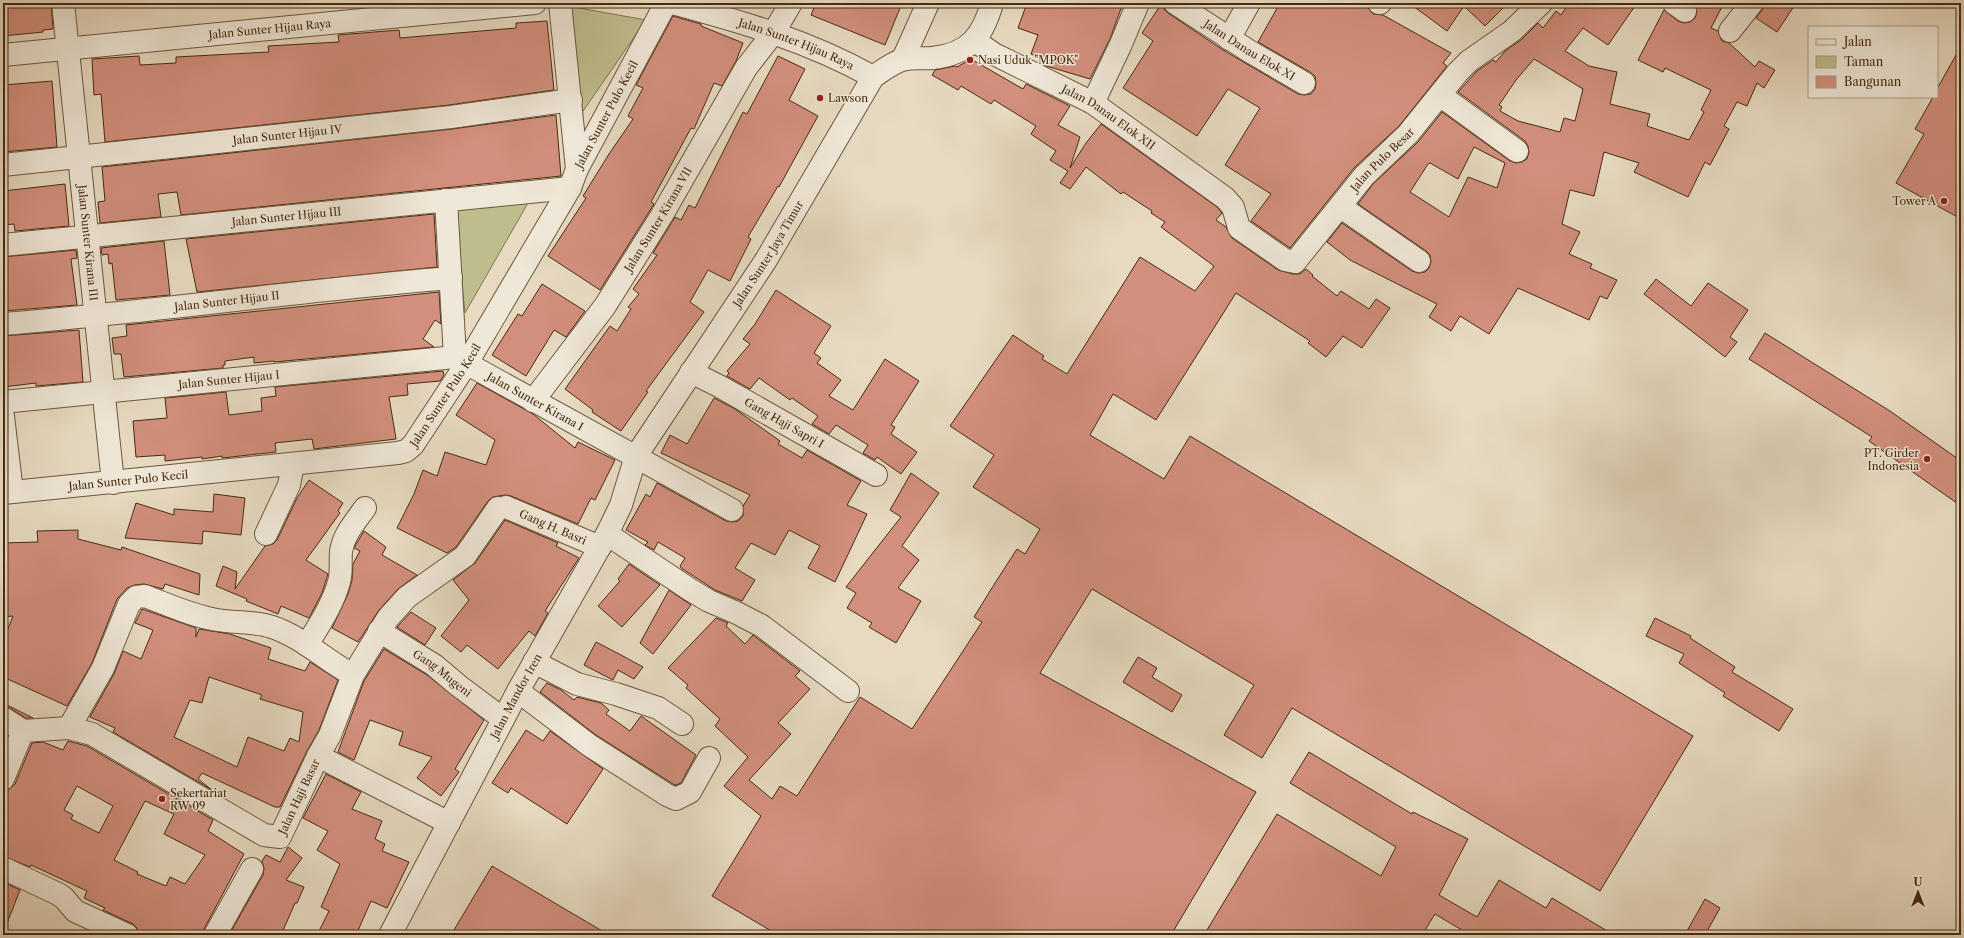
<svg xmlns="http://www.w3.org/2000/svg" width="1964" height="938" viewBox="0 0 1964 938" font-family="'Libre Caslon Text',serif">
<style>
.green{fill:#bebd8d;stroke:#82744f}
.building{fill:#d28f7d;stroke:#472b11;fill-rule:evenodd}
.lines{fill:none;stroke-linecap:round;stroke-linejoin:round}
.minor-casing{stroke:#6f573d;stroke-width:24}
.minor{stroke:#efe7d7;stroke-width:22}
.poi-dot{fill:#8f2418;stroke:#efe7d7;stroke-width:1.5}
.labels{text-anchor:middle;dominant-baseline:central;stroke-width:3;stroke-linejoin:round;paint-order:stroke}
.street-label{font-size:11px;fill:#472b11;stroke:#efe7d7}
.poi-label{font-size:11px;fill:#472b11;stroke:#efe7d7;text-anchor:start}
</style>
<rect width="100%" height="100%" fill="#e7dac1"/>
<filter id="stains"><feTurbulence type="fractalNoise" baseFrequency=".005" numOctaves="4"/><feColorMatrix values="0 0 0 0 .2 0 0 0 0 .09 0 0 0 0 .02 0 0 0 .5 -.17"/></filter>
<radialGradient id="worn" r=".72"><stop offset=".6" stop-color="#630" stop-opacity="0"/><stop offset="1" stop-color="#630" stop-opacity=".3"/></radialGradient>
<path class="green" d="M568,6l78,14 -67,97z
M532,196l-67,117 -11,-107z"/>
<path class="building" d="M3,3h48l2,26 -10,1v2l-40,4z
M816,3h86l-17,42 -74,-30z
M1027,3h96l-13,36 -20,40 -47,-14 -4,-2 3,-4 -11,-5 7,-19 -20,-7z
M1162,3l2,6 4,4 55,37 75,44 6,1 7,-1 4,-5 1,-6 -1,-7 -5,-4 -52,-30 22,-39h82l5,3 6,8 10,1 68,38 -8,10 4,3 -48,60 -45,42 -64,80 -39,-27 20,-27 -46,-29 35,-57 -32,-19 -31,47 -74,-48 30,-47 -11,-8z
M1409,3h99l-23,23 -21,-20 -17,25z
M1569,3h68l-29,42 -25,-17 -18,23 24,15 28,6 -7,32 40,10 -3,12 42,14 15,-28 -3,-2 10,-20 -46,-22 -2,4 -25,-12 26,-50 14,11 6,2 6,-1 5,-4 2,-6 -3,-9h30l-13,25 7,3 4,10 7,2 26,24 4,-6 16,9 -11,18 -7,-5 -10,23 -10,-4 -13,24 5,3 -19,36 -5,-3 -17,35 -54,-25 5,-9 -35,-11 -10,44 -24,-6 -8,34 18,8 -11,22 23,10 -2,4 27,12 -10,19 -7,-3 -11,24 -71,-32 -29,46 -29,-18 -9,15 -22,-14 8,-13 -87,-44 -23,-18 15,-19 70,48 6,2 7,-1 4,-4 2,-6 -1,-7 -4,-4 -68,-47 15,-20 45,-42 24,-30 68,49 6,2 6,-1 5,-3 2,-7 -1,-6 -3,-5 -67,-49 19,-21 16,-11 3,2 9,-11 16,-11 17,-17 5,5 13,-17 5,4zM1534,59l49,30 -8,32 -11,-3 -4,14 -42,-11 -18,-10 2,-4 -3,-2 17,-25zM1474,147l31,16 -8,25 -29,-11 -19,40 -39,-25 18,-28 2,-1 28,16z
M1764,3h32l-19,29 -21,-14 6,-8z
M673,16l28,8v2l42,17 -7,18 -14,25 -8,-3 -20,46 -3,-1 -40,74 3,2 -54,86 -52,-34 38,-58 -3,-2 26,-42 24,-35 -5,-3 15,-28 -7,-3z
M547,21l7,69 -105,15 -344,37 -4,-48 -7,1 -2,-36 47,-3 1,9 36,-2v-6l93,-5 -1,-6 71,-4 -1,-7 61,-5 1,8 116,-10v-5z
M1961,46v173l-65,-36 28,-49 -9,-5 18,-32h4v-8z
M778,56l27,13 -16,31 29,16 -39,71 -1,-1 -30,51 3,2 -21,42 -22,-11 -18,32 14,10 -58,79 2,1 -27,39 -29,-19 1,-2 -28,-21 45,-63 7,5 14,-22 -3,-2 11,-13 -6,-5 24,-34 -4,-2 22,-36 6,3 8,-15 6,3 48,-96 4,2z
M971,59l52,30 3,-5 44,22 -12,19 22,12 -10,31 16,-25 15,-19 116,83 5,6 -6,7 10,7 6,11 46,32 15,4h7l6,-5 7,6 -1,1 25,20 4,-5 28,18 7,-10 14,9 -28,40 -19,-12 -17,21 -18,-14 2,-2 -74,-48 -80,127 -43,-26 -23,41 74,44 26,-43 503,300 -93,155 -308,-183 -30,50 -38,-23 30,-50 -162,-96 -52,84 216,119 -85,143h-393l-66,-39 49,-80 -37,-30 24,-29 -33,-31 5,-7 -34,-31 2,-3 -20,-17 48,-50 12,5 -2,3 19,18 8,-9 47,36 -5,5 15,13 -32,34 13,11 -42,46 23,19 8,-13 17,10 63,-99 52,32 70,-107 -8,-5 21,-34 22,-34 8,5 15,-25 -67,-42 21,-32 -44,-29 63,-91 31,21 -2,3 25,15 73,-117 55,34 19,-25 -53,-39 4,-5 -14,-9 1,-2 -29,-19 -2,2 -35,-27 -16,22 -10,-6 8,-12 -18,-11 6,-9 -25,-17 5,-8 -42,-26 -3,4 -30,-18 -3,4 -26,-15 3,-5 20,-4 2,1z
M52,81l5,66 -54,5v-67z
M556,115l5,61 -380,39 -4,-23 -19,2 3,23 -61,6 -2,-21 7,-1 -3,-34 350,-38z
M65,184l4,42 -54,5 -1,-7 -11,1v-34z
M434,214l3,53 -240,25 -11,-53z
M164,241l6,54 -54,5 -4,-37 -3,1 -1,-10 -6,1 -1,-7z
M76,250l1,8 -6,1 6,46 -74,6v-54z
M1656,279l35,27 17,-23 40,27 -18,27 7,5 -12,15 -81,-63z
M542,284l43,27 -19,26 -12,-7 -28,46 -34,-21 26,-41 4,2z
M776,290l55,36 -17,27 7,5 -4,5 24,17 -12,16 24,14 32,-51 34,22 -28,44 4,2 -4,7 26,18 -16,22 -24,-17 -2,3 -12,-7 5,-8 -32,-20 -7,9 -17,-10 6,-8 -26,-18 -2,2 -31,-22 -9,11 -23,-13 2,-3 -2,-2 23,-27 -7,-5 12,-15z
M439,292l2,32 -6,-4 -12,19 11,8 -160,15v-1l-20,2v-6l-29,4v4h-2v3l-99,9 -3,-23h-7l-2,-16 15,-2 -1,-11z
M79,330l4,52 -47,4v-3l-33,4v-51z
M1765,333l125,78 71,50v45l-92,-65 3,-4 -123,-78z
M443,371l1,4 -4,6 -33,3 1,11 -19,2 7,42 -82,10 -2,-10 -37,4 1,9 -54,6v-2l-20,3v-2l-37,4v-6l-29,2 -3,-36 34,-3 -2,-20 61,-6 3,23 33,-4 -1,-13 15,-2 -1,-9z
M477,383l56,31 42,34 3,-6 37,18 -20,40 -4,-2 -13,26 -67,-28 -6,-1 -12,2 -5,4 -32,46 -9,6 -50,-25 17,-34 9,-24 14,6 8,-24 41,13 9,-25 -39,-25z
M714,398l21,11 45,32 -2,3 24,14 5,-8 54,31 -14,24 20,9 -32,68 -27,-14 12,-22 -31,-16 -14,25 -24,-12 -16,25 20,12 -13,21 -27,-11 -34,-22 -1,-2 5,-8 -27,-16 -4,8 -9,-5 3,-3 -22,-12 20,-36 4,3 7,-14 69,38 7,1 5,-1 5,-5v-10l7,-11 -89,-42 9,-18 17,9z
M911,473l28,20 -37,53 17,14 -21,28 23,13 -25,42 -27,-16 3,-4 -25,-15 9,-15 -10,-6 55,-70 -11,-7z
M309,480l34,23 -5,8 2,2 -34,47 22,14 -6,19 -13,25 -28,-12 -3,8 -32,-13 1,-2 -31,-13 7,-20 14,6 -2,17 30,-43 8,-2 4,-4 20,-42z
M214,494l31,4 -4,37 -38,-4 -1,13 -77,-6 11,-35 38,12v-6l39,3z
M505,520l53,23 -2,3 23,12 -34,53 3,2 -13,23 -6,-5 -31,38 -31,-24 -6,7 -20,-16 28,-36 -16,-20 22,-17z
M78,530v9l43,11 1,-3 78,27 -1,21 -34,-11 -2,5 -19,-5 -9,1 -8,3 -10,11 -25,64 -25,43 -64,-29v-35l10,-26 -10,1v-74l35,-1 -1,-11z
M364,531l22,16 -4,8 35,20 -19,14 -19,21 -21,32 -26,-14 16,-34 4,-14 1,-16 7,-13 -6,-3z
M629,564l31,21 -38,42 -24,-21 22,-25 -2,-2z
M669,590l22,15 -38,49 -13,-11z
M142,609l54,19v9l3,-8 31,5 41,14 -3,11 37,12 5,-9 28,18 -19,50 -12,21 -27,56h-5l-73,-34 -4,6 14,11 -99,-58 2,-4 -25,-11 24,-43 9,-23 18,8 12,-29 -18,-7zM209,677l53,18 -2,4 43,13 -4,30 -9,-4 -6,13 -36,-14 -11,30 -63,-30 16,-37 12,3z
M411,612l25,16 -11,17 -28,-18z
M1655,618l36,18 -1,2 45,29 -3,5 61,37 -14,22 -56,-35 2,-3 -46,-30 5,-9 -38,-18z
M596,642l25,13 22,12 -9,12 -16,-9 -5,10 -29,-15z
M384,649l43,26 57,45 -29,49 4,3 -18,24 -24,-18 15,-21 -33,-12 4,-13 -33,-12 -16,40 -16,-8 26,-71z
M1138,657l19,11 -5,9 30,18 -10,17 -49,-30z
M547,683l14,7 13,10 3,-3 24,6 8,7 -3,4 24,17 11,-15 55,39 -15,28 -5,2 -3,-1 -77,-49 -56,-43z
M3,703l30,15h-7l-16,-10 -7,-2z
M526,730l17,11 7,-10 53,38 -36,55 -56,-36 -3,5 -16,-10z
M68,741l19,5 126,74 -5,11 36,23 -40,75 -1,6h-64l-2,-7 -4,-4 -30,-14 2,-2 -21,-10 3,-7 -56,-26 -1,2 -27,-11v-57l4,-8 8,-7 17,-41 11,-1 20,8zM77,786l36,20 -14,27 -28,-14 2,-4 -9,-5zM145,801l29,13 -10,20 41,21 -20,29 -15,-7 -4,9 -29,-12 1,-2 -24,-12z
M1309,752l103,62 1,-2 55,27 -29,56 38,22 22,-37 47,28 6,-10 62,37h-144l-35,-21 -13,21h-218l73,-121 104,62 15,-29 -106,-64z
M326,774l35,18 -9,17 30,12 -7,18 10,5 -3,7 27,11 -22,46 -16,-7 -15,34h-39l12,-24 -8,-4 19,-43 -23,-14 11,-19 -25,-13z
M288,847l14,11 -16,22 18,7 -7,16h-2l-14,32h-52l34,-60 1,-7 -2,-7 4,-6 14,7z
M492,866l117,69h-158z
M3,882l17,8 -16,41h-1z
M1705,899l15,9 -15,27h-10l-8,-4z"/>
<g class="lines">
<g class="minor-casing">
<g id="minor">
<path id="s1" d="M63,3l50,480"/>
<path d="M560,3l17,166"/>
<path id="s2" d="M672,3c70,19 137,38 201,74"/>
<path id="s3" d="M1175,3l74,48 55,32"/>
<path d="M1379,3h1"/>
<path d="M1674,3l11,8"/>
<path d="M1730,31l22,-28"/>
<path d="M1229,39l20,-36"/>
<path id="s4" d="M975,41l19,13 99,49 132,95 8,9 6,21 46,32 10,2 69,-86 44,-42 50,-62 11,-11 43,-30 29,-28"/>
<path id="s5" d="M3,55l532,-52"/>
<path d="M903,59l25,-56"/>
<path d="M1440,95l77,56"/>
<path d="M1093,103l28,-59 17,-41"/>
<path id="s6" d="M3,165l448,-48 120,-17"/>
<path id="s7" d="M446,200l9,157 277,153"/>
<path d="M1341,207l78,54"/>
<path id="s8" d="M3,245l567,-57"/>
<path id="s9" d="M3,324c150,-12 299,-34 448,-46"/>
<path id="s10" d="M691,372l28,14 157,89"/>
<path id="s11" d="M533,401l72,-95 57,-91 84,-147 28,-36 17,-29"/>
<path id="s12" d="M3,402l452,-45"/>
<path d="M3,416l9,76"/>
<path id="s13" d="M3,493l395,-40 8,-2 7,-6 54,-82 103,-175 7,-19 89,-166"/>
<path id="s14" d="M506,507l94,40"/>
<path d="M266,534l23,-49 4,-21"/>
<path d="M607,534l82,55 20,12 28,12 25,13 86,65"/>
<path id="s15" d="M379,631l55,34 25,21 44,33"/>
<path d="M307,645c12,-20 26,-41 32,-63 3,-10 1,-21 2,-31 3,-17 14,-29 24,-43"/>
<path d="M534,662l43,22 39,10 42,14 24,16"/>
<path d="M518,691l71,54 78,50 9,4 14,-7 19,-34"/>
<path d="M3,718l20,13"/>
<path d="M69,728l34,-60 26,-64 7,-7 9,-1c24,9 47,20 72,24 18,3 37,1 55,7 30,10 53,33 81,48"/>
<path d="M318,756l12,-21 23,-60 35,-57 19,-21 58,-41 33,-48"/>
<path id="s16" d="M3,779l20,-48 46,-3 23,6 172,101 16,2 38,-81 131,67"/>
<path d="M3,868l55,26 6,4 11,13 52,24"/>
<path d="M215,935l37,-66"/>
<path id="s17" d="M390,935l128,-244 89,-157 14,-29 15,-49 130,-196 107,-183c9,-6 19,-14 29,-17 10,-3 22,-1 31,-2 36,-4 50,-22 59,-55"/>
</g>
</g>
<use href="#minor" class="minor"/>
</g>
<g class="poi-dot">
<circle cx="970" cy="60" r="4"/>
<circle cx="820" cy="98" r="4"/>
<circle cx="1944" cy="201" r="4"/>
<circle cx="1927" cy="459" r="4"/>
<circle cx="162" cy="799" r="4"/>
</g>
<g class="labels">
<g class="street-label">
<text stroke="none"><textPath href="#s5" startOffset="268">Jalan Sunter Hijau Raya</textPath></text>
<text stroke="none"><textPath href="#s2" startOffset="131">Jalan Sunter Hijau Raya</textPath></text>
<text stroke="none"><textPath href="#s3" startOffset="88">Jalan Danau Elok XI</textPath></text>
<text stroke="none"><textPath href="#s13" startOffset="798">Jalan Sunter Pulo Kecil</textPath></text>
<text stroke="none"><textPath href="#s4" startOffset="154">Jalan Danau Elok XII</textPath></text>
<text stroke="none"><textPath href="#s6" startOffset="286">Jalan Sunter Hijau IV</textPath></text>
<text stroke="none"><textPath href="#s4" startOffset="531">Jalan Pulo Besar</textPath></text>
<text stroke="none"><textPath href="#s8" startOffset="285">Jalan Sunter Hijau III</textPath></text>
<text stroke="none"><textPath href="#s11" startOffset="221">Jalan Sunter Kirana VII</textPath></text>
<text stroke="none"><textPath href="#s1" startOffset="241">Jalan Sunter Kirana III</textPath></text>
<text stroke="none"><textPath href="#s17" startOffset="781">Jalan Sunter Jaya Timur</textPath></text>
<text stroke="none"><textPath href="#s9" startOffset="225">Jalan Sunter Hijau II</textPath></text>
<text stroke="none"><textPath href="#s12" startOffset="227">Jalan Sunter Hijau I</textPath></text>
<text stroke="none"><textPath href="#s13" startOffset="474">Jalan Sunter Pulo Kecil</textPath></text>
<text stroke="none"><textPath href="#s7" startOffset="249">Jalan Sunter Kirana I</textPath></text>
<text stroke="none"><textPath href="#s10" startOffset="106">Gang Haji Sapri I</textPath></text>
<text stroke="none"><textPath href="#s13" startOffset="126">Jalan Sunter Pulo Kecil</textPath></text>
<text stroke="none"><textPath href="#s14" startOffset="51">Gang H. Basri</textPath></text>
<text stroke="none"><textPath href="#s15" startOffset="76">Gang Mugeni</textPath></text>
<text stroke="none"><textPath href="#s17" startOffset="270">Jalan Mandor Iren</textPath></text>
<text stroke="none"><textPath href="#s16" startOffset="382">Jalan Haji Basar</textPath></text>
</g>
<g class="poi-label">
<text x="978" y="60">Nasi Uduk "MPOK"</text>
<text x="828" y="98">Lawson</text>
<text x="1936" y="201" text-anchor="end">Tower A</text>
<text x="1919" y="453" text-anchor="end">PT. Girder<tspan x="1919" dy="13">Indonesia</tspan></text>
<text x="170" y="793">Sekertariat<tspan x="170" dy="13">RW 09</tspan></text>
</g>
</g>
<rect width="1964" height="938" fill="none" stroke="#e7dac1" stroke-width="16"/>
<rect x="4" y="4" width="1956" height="930" fill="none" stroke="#472b11" stroke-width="2"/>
<rect x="8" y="8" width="1948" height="922" fill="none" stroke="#472b11"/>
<rect x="1808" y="26" width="130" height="72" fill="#efe7d7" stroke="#ac9c88"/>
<rect x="1816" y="39" width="20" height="6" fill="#efe7d7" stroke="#ac9c88"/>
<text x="1844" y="46" font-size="12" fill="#472b11">Jalan</text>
<rect x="1816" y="56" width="20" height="12" fill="#bebd8d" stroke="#ac9c88"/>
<text x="1844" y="66" font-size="12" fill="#472b11">Taman</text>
<rect x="1816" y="76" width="20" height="12" fill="#d28f7d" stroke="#ac9c88"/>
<text x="1844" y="86" font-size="12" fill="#472b11">Bangunan</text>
<g transform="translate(1918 892)" stroke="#efe7d7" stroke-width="3" paint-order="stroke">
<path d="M0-3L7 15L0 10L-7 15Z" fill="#472b11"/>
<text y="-6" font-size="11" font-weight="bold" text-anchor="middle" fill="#472b11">U</text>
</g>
<rect width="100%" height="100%" filter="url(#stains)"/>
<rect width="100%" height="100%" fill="url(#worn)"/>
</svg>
